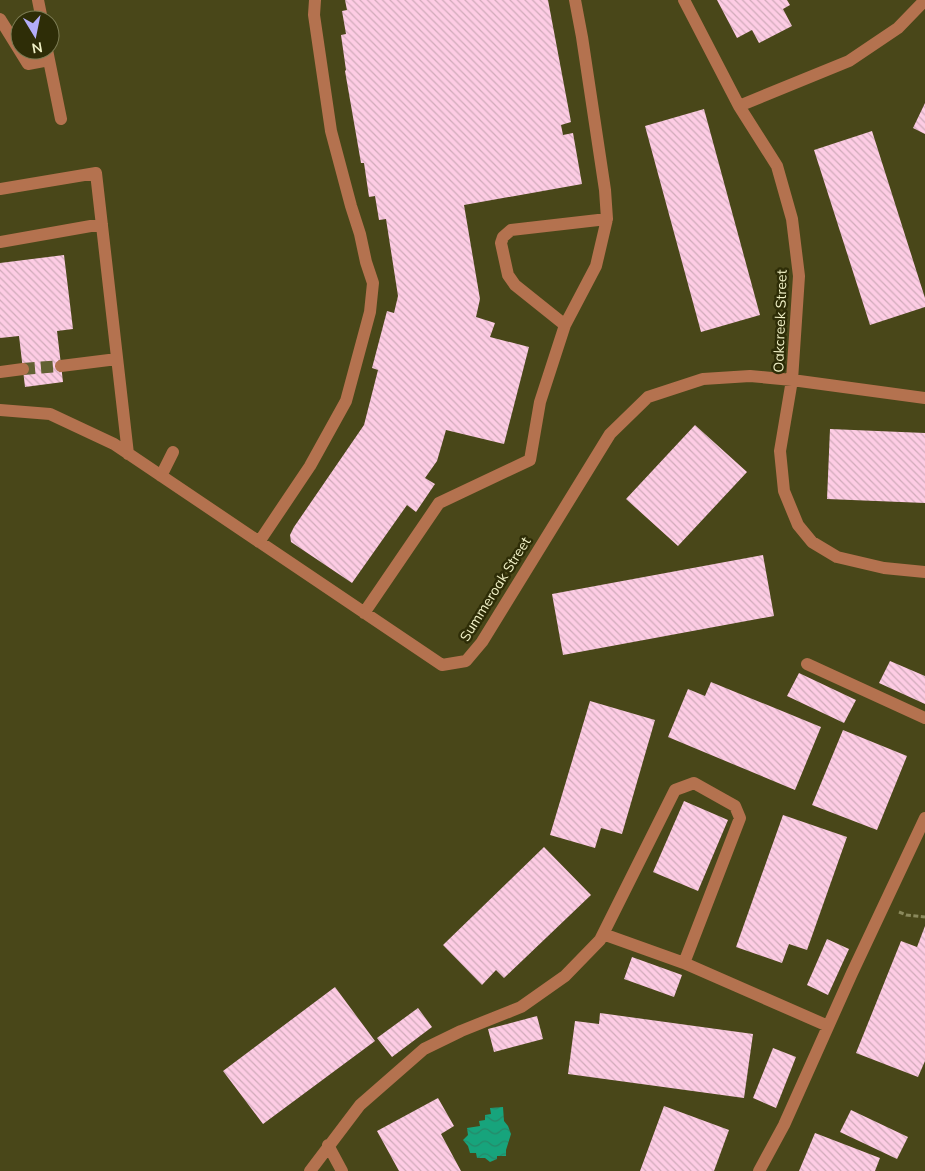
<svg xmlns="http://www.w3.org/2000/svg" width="925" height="1171" viewBox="0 0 925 1171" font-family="Mulish,sans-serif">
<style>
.water{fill:url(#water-waves)}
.building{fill:url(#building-back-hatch)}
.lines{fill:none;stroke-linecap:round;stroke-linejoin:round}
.minor-tunnel{stroke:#626133;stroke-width:12;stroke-dasharray:12 6;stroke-linecap:butt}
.path{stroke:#8a895c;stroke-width:3;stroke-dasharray:5 2.5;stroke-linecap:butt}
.minor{stroke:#b4724f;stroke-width:12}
.labels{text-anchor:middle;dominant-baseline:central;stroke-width:5;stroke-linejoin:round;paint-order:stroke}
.street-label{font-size:14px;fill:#f2f2c8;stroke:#2e2d07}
</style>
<defs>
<pattern id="water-waves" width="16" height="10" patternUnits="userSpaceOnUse" patternTransform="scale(1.25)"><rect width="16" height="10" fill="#17a47c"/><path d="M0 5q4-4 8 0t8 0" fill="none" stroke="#268969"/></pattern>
<pattern id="building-back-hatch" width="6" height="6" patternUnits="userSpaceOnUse" patternTransform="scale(1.25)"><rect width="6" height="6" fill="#fdcce4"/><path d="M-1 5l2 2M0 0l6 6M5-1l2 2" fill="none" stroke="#d0abba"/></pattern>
</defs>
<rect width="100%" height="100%" fill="#494719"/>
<path class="water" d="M503,1107l1,14 4,5 3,8 -5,16v6h-9v3l-7,3 -5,-4h-8l-1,-5h-6l-2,-7 -5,-6 5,-5 -1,-7 13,-2 -1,-5 6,-1v-5l6,-1 -1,-6z"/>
<path class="building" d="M345,0h203l23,122 -10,3 2,10 10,-2 9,51 -118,21 16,94 -4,18 19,6 -5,14 39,10 -25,97 -58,-14 -9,31 -12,17 10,6 -19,28 -9,-7 -55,78 -61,-41 -1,-7 4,-8 70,-102 14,-55 -6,-2 15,-57 7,2 4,-17 -12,-77 -7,1 -4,-24 -6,1 -5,-34h-3l-16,-92 1,-1 -5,-35 5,-1 -4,-23 5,-1z
M717,0h70l3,5 -7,4 9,17 -33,17 -7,-13 -15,8z
M925,103v31l-12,-6z
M704,109l56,206 -59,17 -56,-206z
M872,131l53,167v9l-55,18 -56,-175z
M64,255l9,74 -16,2 6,51 -38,5 -6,-51 -19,2v-75z
M695,425l52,47 -69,74 -52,-47z
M830,429l95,4v70l-98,-4z
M763,555l11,61 -211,39 -11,-61z
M890,661l35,15v28l-46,-21z
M799,673l57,27 -12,23 -57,-27z
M711,682l110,45 -26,63 -127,-53 20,-48 17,7z
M590,701l65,19 -33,114 -21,-6 -6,20 -45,-13z
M843,730l64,26 -30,74 -65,-25z
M684,801l44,19 -30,71 -45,-19z
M783,815l64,22 -40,113 -18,-6 -7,19 -46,-16z
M544,847l47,48 -87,83 -8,-8 -14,15 -39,-40z
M925,926v135l-7,16 -62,-24 45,-112 16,6z
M827,939l22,10 -21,46 -21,-10z
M632,957l50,18 -8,22 -50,-18z
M335,987l40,54 -112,83 -40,-53z
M418,1008l14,19 -40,30 -15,-19z
M600,1013l153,21 -9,64 -176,-24 7,-53 24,3z
M537,1016l6,23 -49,13 -6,-23z
M773,1048l23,9 -20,51 -23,-10z
M438,1098l16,28 -13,8 20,37h-62l-22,-40z
M664,1106l65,24 -15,41h-74z
M851,1110l57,27 -11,22 -57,-27z
M815,1133l65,25 -5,13h-76z"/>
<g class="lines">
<path class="minor-tunnel" d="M23,369l38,-3"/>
<path class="path" d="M899,912l7,3 19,2"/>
<path class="minor" d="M38,0l4,20
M684,0l55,106 38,60 15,53 7,57 -7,104 -12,71 4,40 14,34 14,17 25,15 47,11 41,4
M0,19l28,45 21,-4 -2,-10
M49,60l12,59
M739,106l110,-45 49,-33 27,-28
M0,189l96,-16 32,281
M0,242l102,-18
M565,325l-50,-40 -7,-10 -7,-32 2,-6 8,-7 96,-11
M61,366l56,-7
M0,372l23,-3
M0,410l50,4 64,30 328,221 24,-4 16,-19 128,-208 38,-37 55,-18 47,-3 42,4 133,18
M161,476l12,-24
M259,542l51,-76 36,-65 24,-89 3,-29 -7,-21 -6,-28 -9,-28 -20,-75 -17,-116 1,-15
M364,613l75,-110 91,-43 10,-58 25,-77 31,-59 11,-47 -2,-29 -23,-153 -7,-37
M807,664l118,54
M603,934l81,29 144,63
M328,1145l14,26
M310,1171l50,-66 64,-56 37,-18 60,-24 44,-31 35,-36 75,-150 19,-7 41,23 5,12 -56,145
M759,1171l25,-46 68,-152 73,-155"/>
</g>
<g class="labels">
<g class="street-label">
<text transform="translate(780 321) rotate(-88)">Oakcreek Street</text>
<text transform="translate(495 589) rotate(-58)">Summeroak Street</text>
</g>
</g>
<g transform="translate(35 35) rotate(170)"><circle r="24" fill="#2e2d07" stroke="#7c7c54"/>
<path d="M0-4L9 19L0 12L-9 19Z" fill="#b3adf9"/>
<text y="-8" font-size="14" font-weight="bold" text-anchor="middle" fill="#f2f2c8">N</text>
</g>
</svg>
